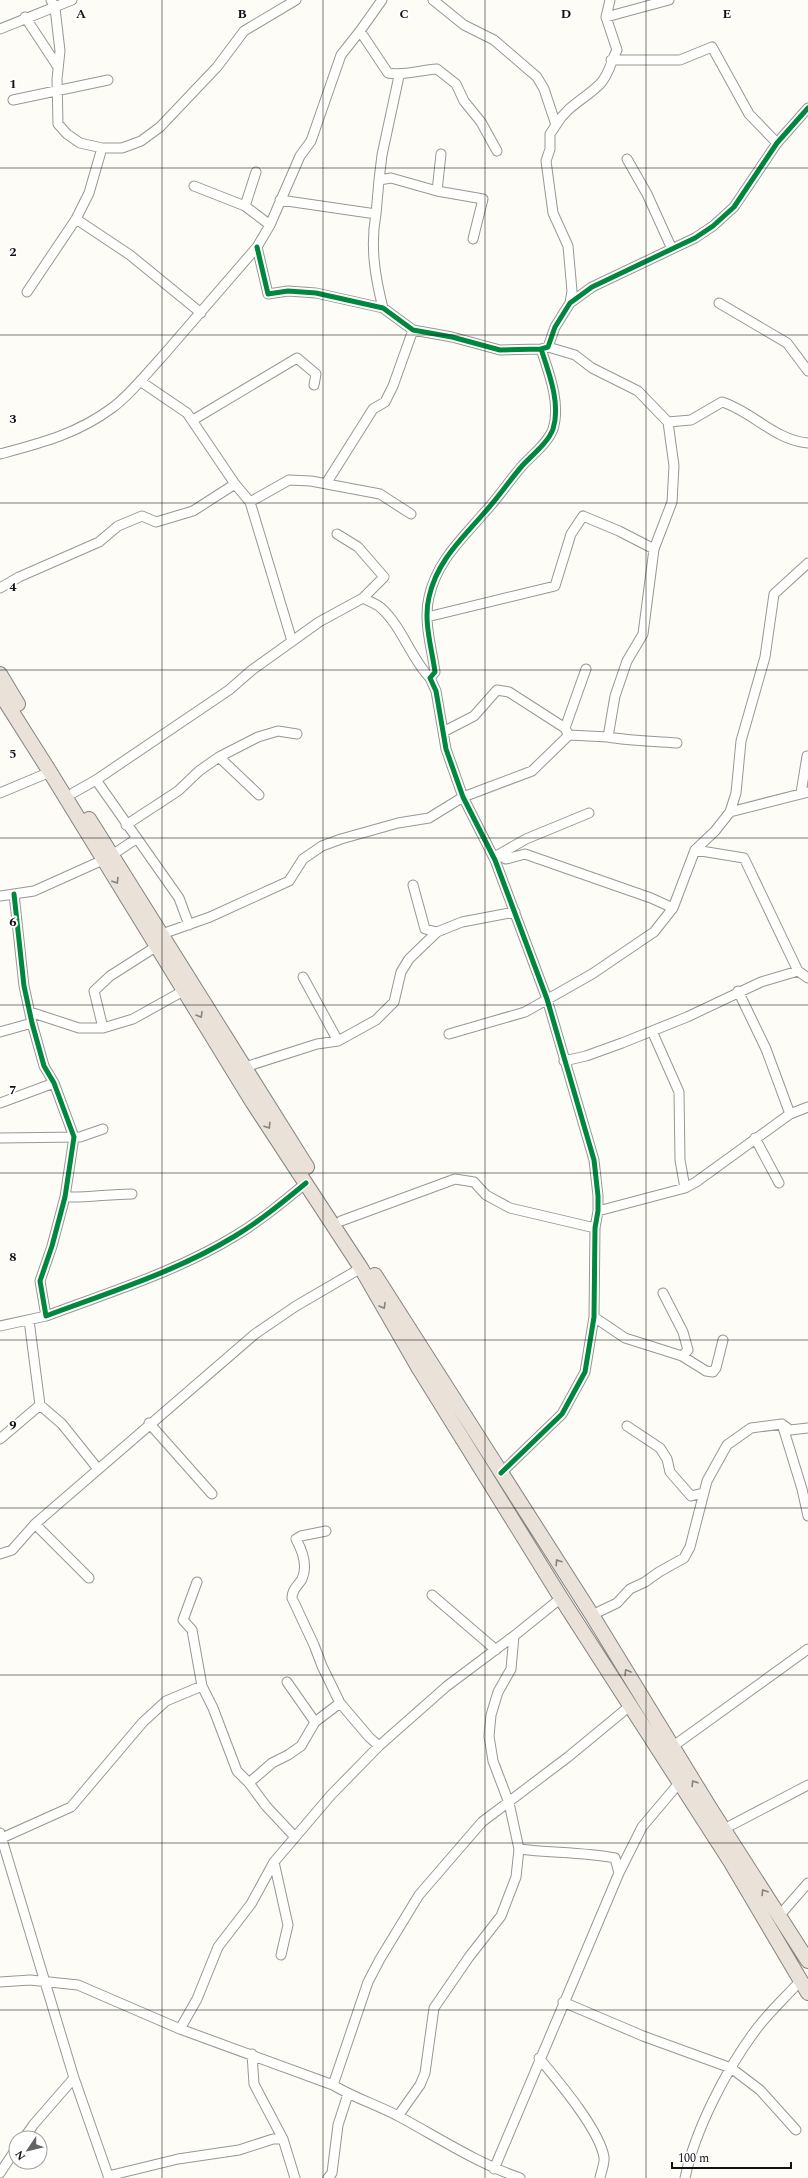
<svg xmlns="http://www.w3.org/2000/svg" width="808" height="2178" viewBox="0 0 808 2178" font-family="Spectral,serif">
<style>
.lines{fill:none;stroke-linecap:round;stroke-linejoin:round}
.minor-casing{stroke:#979795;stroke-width:11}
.highway-casing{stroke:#858482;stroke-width:16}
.minor{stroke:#fffffe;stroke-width:9}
.highway{stroke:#eae1d8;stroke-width:14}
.cycleway-casing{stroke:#fff;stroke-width:8}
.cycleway{stroke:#00873e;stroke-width:5}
.oneway{stroke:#88837e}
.grid{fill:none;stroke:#111;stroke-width:1;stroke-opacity:0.55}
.grid-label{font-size:13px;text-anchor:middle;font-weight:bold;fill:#111;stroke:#fff;stroke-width:4;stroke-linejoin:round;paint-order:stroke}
</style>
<rect width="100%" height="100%" fill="#fdfcf7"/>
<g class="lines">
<g class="minor-casing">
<path id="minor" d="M51,0l4,8 5,43 -3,28 1,45 9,10 13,9 22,5
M433,0l31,25 30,15 43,37 7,12 12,36 -6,9v15l-4,12 7,52 15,33 4,45 -2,12
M25,17l33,50
M606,17l63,-17
M0,29l72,-29
M360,31l28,42c16,3 32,-3 49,-4l19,15 8,17 17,21 16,29
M611,60h69l32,-13 37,67 28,29
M13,100l95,-20
M556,125c11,-19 29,-26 44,-41 9,-9 11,-23 17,-34l-11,-33 4,-17
M627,159l20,35 25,55
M379,180l3,-25 17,-79
M194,186l51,20 25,19
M437,191l46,8 -10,40
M280,200l96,14c-6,32 -1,63 7,94
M245,206l11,-34
M376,214l3,-34 12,-2 46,13 4,-37
M76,219l54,36 71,58
M257,247l11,47 20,-3 28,2 67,15 30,22 39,7 48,13 41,-1 7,-2 7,-20 15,-24 22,-16 103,-49 18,-12 21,-19 43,-64 31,-35
M27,292l49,-73 13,-26 13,-45h20l19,-7 19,-14 57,-60 27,-36 52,-31
M719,303l68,40 21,28
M140,381l47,32 48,71 15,18 42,139
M193,420l104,-62 19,16 -2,11
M668,422l23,-2 31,-18c30,9 52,38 86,41
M0,454c41,-11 77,-20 112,-46 18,-13 34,-34 49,-50 32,-37 64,-74 96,-111l13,-22 30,-69 11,-15 30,-86 19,-24 22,-31
M327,482l46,-73 12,-7 8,-16 20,-56
M250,502l39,-22 22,1 69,13 31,20
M337,534l21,13 26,30 -21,21
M0,588l19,-11 80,-35 19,-16 24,-10 14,6 37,-11 42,-27
M427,617l128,-31 16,-52 12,-18 36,15 35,18
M443,732l31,-16 23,-26 12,2 56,36
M567,732l-2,-4 21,-59
M608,737c23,4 46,4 69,6
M219,757l40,38
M96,780l83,118 10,27
M0,793l50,-21
M73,793l23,-13 133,-90 23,-20 67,-48 44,-24c5,3 12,5 17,9 22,19 30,50 50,71
M801,793l6,-37
M730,812l78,-20
M126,825l52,-34 21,-20 20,-14 39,-20 20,-6 19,3
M695,850l49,8 54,113 10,7
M112,855l24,-16
M498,855l28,-16 63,-26
M495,860l3,-5 8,4 19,-5 126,44 22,10
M413,885l12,44 12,3
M14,894l10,92 8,37 12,43 10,17 20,54 -9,60 -13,49 -12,35 6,35c64,-24 130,-44 189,-80 25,-15 48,-34 71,-53
M0,896l34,-5 69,-31
M162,934l48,-17 79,-36 14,-22 19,-13 19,-7 57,-16 31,-5 34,-21 69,-26 37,-36 39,2 7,-41 12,-35 16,-27 11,-85 18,-47 2,-36 -6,-44 -30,-31 -46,-23 -17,-13 -27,-8
M157,946l-47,30 -16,15 9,37 30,-9 52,-29
M303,977l35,64
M738,991l28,58 24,65
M30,1012l49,16h24
M652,1031l27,61 1,68 5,28
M0,1032l32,-9
M449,1034l76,-22 67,-38 62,-42 19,-24 22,-58 20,-19 15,-19 6,-19 5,-52 24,-84 9,-63 34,-31
M564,1061l22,-5 36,-13 65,-26 74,-35 37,-11
M245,1067l72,-23 21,-3 38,-21 18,-18 7,-30 8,-13 28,-27 25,-10 53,-10
M0,1103l54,-20
M0,1138l80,-1 23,-8
M755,1138l24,45
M65,1197c22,1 44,-3 67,-3
M598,1211l87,-23 11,-6 94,-68 18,-7
M341,1221l114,-42 19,3 12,13 24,13 85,20
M594,1317l31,21 57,18 6,-6 -5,-18 -20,-39
M29,1320l11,85 22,19 36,45
M0,1326l46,-10
M682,1356l24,15 7,1 3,-4 7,-28
M149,1423l63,71
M782,1424l20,65 6,27
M627,1426l33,22 7,11 3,13 21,24 12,-3
M0,1439l40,-34
M501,1473l61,-59 23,-42 9,-55 1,-89 3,-17v-15l-4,-36 -47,-161 -52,-139 -32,-63 -17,-48 -10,-58 -6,-13 5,-6c-3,-23 -12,-51 -6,-75 8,-36 32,-57 55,-84 14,-15 25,-32 38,-47 10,-11 26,-23 31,-37 8,-25 -4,-56 -12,-80
M35,1524l54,54
M326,1531l-25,5 -5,3c6,11 12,27 6,40 -4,7 -10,10 -10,19l22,47 8,21 18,37 29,34 10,9
M0,1554l12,-4 23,-26 220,-190 41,-28 65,-38
M197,1582l-14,38 9,10 10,56 11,22 24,63 12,12
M432,1595l64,55
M592,1615l25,-12 13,-14 15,-7 14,-10 25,-14 6,-11 17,-66 20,-36 24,-17 31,-4 8,6 18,-2
M287,1682l28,40
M672,1747l136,-98
M724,1829l84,-44
M0,1833l74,245 -40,46 -10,14
M295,1837l-29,-31 -17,-23 23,-20 16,-8 13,-9 14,-24 25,-19
M2,1838l69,-31 72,-85 23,-21 36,-15
M519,1849c32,4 64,3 96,9l4,15
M274,1862l14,63 -7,30
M779,1916l29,-33
M0,1982l30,-2 48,5 102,44 153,56c21,13 45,20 67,32 39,21 77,46 120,61
M563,2002l80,34 88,32 29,22 36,40
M180,2029l17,-30 21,-52 33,-43 23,-42 57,-67 48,-49 68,-60 67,-50 47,-38
M252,2054l2,30 29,55 12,39
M539,2058c19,23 60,71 65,99 1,6 -3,15 -4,21
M74,2078l35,100
M333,2085l35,-103 12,-23 39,-64 63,-73 86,-65 63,-52
M398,2116l22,-31 5,-12 9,-65 35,-51 32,-41 15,-39 3,-28 -10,-46 -16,-42 -4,-25 2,-21 7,-23 13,-23 3,-33
M494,2169l125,-296 23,-46 38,-45
M0,2173l16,-24
M108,2176l70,-17 61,-9 34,-11h10
M328,2178l4,-5 6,-48 10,-31
M685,2178c10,-48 41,-108 70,-147 13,-18 31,-34 45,-50"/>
</g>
<g class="highway-casing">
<path id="highway" d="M0,674l18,30
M0,693l50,79 203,331 108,165 57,99 143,231 169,263 78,132
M89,819l218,348
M375,1275l217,340 118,193 98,153"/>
</g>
<use href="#minor" class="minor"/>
<use href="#highway" class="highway"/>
<g class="cycleway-casing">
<path id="cycleway" d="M257,247l11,47 20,-3 28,2 67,15 30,22 39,7 48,13 41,-1 7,-2 7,-20 15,-24 22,-16 103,-49 18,-12 21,-19 43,-64 31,-35
M14,894l10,92 8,37 12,43 10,17 20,54 -9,60 -13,49 -12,35 6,35c64,-24 130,-44 189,-80 25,-15 48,-34 71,-53
M501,1473l61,-59 23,-42 9,-55 1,-89 3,-17v-15l-4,-36 -47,-161 -52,-139 -32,-63 -17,-48 -10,-58 -6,-13 5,-6c-3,-23 -12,-51 -6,-75 8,-36 32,-57 55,-84 14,-15 25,-32 38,-47 10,-11 26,-23 31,-37 8,-25 -4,-56 -12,-80"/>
</g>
<use href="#cycleway" class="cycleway"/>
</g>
<defs><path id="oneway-chevron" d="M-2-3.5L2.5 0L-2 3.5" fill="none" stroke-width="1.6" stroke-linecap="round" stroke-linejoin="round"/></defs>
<g class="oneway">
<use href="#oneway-chevron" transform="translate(116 881) rotate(58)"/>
<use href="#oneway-chevron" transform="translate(200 1015) rotate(59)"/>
<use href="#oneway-chevron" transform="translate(268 1126) rotate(57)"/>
<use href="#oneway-chevron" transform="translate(383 1306) rotate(60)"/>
<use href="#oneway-chevron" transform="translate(558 1562) rotate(-123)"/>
<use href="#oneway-chevron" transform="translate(627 1672) rotate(-121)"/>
<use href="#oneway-chevron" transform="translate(694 1783) rotate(-122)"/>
<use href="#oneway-chevron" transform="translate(764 1892) rotate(-122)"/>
</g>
<path class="grid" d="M162,0v2178M323,0v2178M485,0v2178M646,0v2178M0,168h808M0,335h808M0,503h808M0,670h808M0,838h808M0,1005h808M0,1173h808M0,1340h808M0,1508h808M0,1675h808M0,1843h808M0,2010h808"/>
<g class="grid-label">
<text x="81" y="18">A</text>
<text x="242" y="18">B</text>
<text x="404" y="18">C</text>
<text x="566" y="18">D</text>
<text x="727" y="18">E</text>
<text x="13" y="88">1</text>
<text x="13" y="256">2</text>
<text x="13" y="423">3</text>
<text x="13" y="591">4</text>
<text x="13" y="758">5</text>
<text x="13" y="926">6</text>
<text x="13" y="1094">7</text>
<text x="13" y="1261">8</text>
<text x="13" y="1429">9</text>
</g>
<g transform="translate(28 2150) rotate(235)"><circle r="19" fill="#ffffff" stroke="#a0a0a0"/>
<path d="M0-3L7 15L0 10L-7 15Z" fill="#646362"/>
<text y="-6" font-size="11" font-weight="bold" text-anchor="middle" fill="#111111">N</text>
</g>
<path d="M672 2162v6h119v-6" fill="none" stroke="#111111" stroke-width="2"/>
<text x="678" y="2162" font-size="12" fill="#111111" stroke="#ffffff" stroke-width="3" paint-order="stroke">100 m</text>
</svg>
